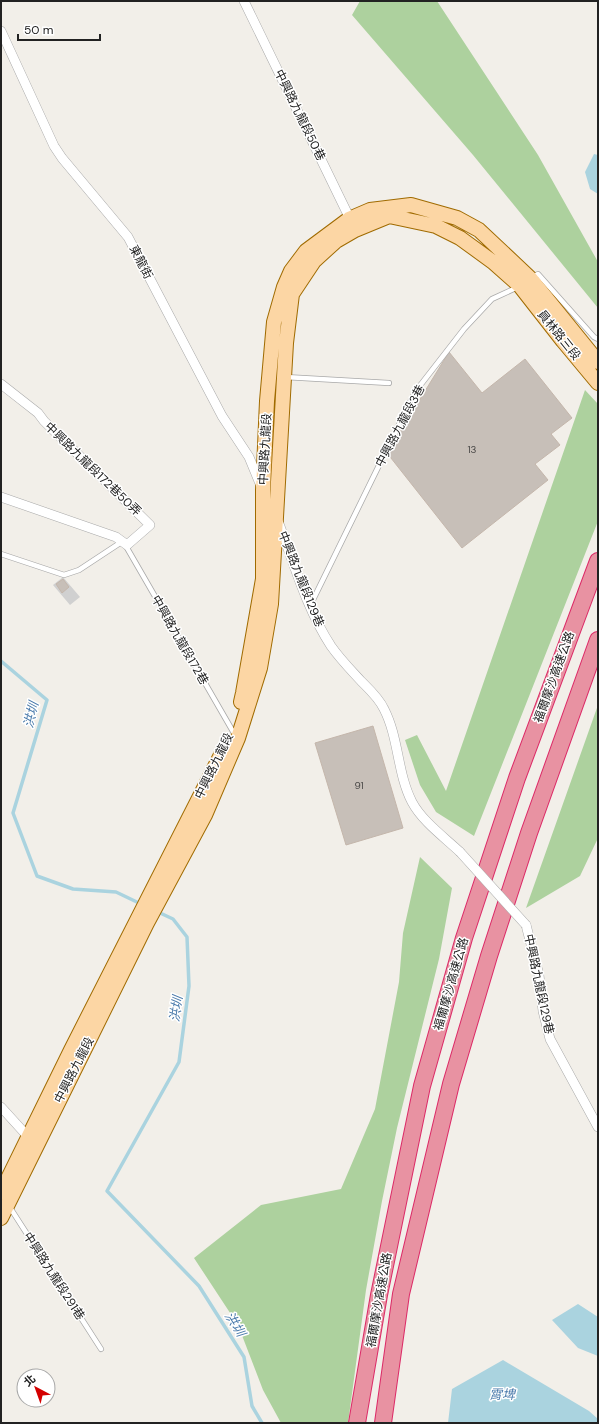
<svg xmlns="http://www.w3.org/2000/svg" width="599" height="1424" viewBox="0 0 599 1424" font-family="'DM Sans','Noto Sans TC',sans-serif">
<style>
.religious{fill:#d0d0d0}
.forest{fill:#add19e}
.water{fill:#aad3df}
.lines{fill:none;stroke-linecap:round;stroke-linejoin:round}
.stream{stroke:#aad3df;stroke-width:3.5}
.building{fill:#c7bfb8;stroke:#c4b6ab}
.service-casing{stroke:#a9a9a9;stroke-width:6}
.minor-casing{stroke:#a9a9a9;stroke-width:10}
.primary-casing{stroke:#a06b00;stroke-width:16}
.motorway-casing{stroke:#dc2a67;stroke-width:18}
.service{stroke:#fff;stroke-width:4.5}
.minor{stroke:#fff;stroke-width:9}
.primary{stroke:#fcd6a4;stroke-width:14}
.motorway{stroke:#e892a2;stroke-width:16}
.minor-bridge-casing{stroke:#a9a9a9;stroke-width:10;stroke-linecap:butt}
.minor-bridge{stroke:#fff;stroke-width:9}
.labels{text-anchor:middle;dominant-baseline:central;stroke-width:3;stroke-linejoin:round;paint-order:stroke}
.number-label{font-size:10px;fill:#4b4948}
.street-label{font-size:12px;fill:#222;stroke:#fff}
.water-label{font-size:13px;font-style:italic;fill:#4a7aab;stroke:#fff}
</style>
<rect width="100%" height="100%" fill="#f2efe9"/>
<path class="religious" d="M63,577l17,20 -10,8 -17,-20z"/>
<path class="forest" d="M360,1h77l101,154 60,107v46l-125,-153 -121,-140z
M585,390l13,14v117l-124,315 -38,-24 -16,-27 -15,-45 12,-5 29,56z
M598,705v133l-18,38 -54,32z
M420,857l32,31 -13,71 -42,169 -15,73 -16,89 -18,133h-67l-18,-33 -25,-65 -44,-67 67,-53 80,-16 34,-80 24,-127 4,-49z"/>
<path class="water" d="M594,154l4,1v39l-8,-5 -5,-17z
M578,1304l20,13v39l-20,-8 -26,-28z
M503,1360l86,51 9,8v4h-150l4,-34z"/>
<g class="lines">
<path class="stream" d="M1,661l46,39 -34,113 24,63 36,13 43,3 25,12
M158,912l15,7 14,18 2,49 -10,76 -72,129 92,95 45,71 8,49 10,17"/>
</g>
<path class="building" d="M449,352l33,41 43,-34 47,59 -21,16 9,11 -25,19 13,16 -86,68 -75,-95z
M63,579l6,8 -7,6 -6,-9z
M373,726l30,102 -57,17 -31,-102z"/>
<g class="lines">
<g class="service-casing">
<path id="service" d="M531,278l7,-4 56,63 4,2
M285,377l104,6
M1,554l63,21 15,-5 44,-29 112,194
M310,606l105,-214 49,-63 28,-30 26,-12
M9,1206l92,143"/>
</g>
<g class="minor-casing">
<path id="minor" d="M244,1l108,222
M1,31l53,115 8,12 66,79 94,179 27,41 12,29
M1,384l37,29 6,8 106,104 -23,20 -11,-8 -115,-40
M278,521c16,42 28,87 53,125 9,13 20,24 30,35 8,8 18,17 23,28 15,29 13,64 28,93 10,19 32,35 48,50
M526,925l13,50 4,36 7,28 48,88
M1,1107l30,33"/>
</g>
<g class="primary-casing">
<path id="primary" d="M241,702l2,-9 20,-114v-89l4,-89 7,-79 10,-35 7,-16 15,-20 43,-32 21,-9 41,-5 46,13 22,12 51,48 68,84
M1,1193l70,-143 153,-301
M1,1218l146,-295 58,-108 33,-77 22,-70 11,-64 15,-261 6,-49 22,-33 22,-20 19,-11 34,-14 47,10 24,12 33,24 27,24 43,55 35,42"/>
</g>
<g class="motorway-casing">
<path id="motorway" d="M357,1423l22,-128 43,-209 42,-148 53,-160 81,-217
M383,1423l18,-129 50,-210 38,-128 40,-123 69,-193"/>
</g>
<use href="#service" class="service"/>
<use href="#minor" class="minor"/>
<use href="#primary" class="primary"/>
<use href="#motorway" class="motorway"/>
<g class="minor-bridge-casing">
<path id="minor-bridge" d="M460,852l66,73"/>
</g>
<use href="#minor-bridge" class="minor-bridge"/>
</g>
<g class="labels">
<g class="number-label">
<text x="472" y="449">13</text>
<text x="359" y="785">91</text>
</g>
<g class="street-label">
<text transform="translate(300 115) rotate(64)">中興路九龍段50巷</text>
<text transform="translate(141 262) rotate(63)">東龍街</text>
<text transform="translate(559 335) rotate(51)">員林路三段</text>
<text transform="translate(400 426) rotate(-62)">中興路九龍段3巷</text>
<text transform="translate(265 449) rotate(-87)">中興路九龍段</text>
<text transform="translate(93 469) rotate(44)">中興路九龍段172巷50弄</text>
<text transform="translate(301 579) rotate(68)">中興路九龍段129巷</text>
<text transform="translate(180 640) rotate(60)">中興路九龍段172巷</text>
<text transform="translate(554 677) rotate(-70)">福爾摩沙高速公路</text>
<text transform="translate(214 766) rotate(-64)">中興路九龍段</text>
<text transform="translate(451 984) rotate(-74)">福爾摩沙高速公路</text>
<text transform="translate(539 984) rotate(78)">中興路九龍段129巷</text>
<text transform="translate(74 1070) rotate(-63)">中興路九龍段</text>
<text transform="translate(54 1276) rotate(57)">中興路九龍段291巷</text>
<text transform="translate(379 1300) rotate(-80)">福爾摩沙高速公路</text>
</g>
<g class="water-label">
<text transform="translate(31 715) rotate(-76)">洪圳</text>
<text transform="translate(176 1009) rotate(-82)">洪圳</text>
<text transform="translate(235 1324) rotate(58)">洪圳</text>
<text x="502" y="1394">霄埤</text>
</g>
</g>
<rect width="599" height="1424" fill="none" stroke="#222222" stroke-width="4"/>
<g transform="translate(36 1388) rotate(319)"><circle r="19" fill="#ffffff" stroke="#a7a7a7"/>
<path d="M0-3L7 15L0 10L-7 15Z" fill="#d40000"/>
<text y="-6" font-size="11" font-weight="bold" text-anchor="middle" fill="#222222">北</text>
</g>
<path d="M18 34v6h82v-6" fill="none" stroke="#222222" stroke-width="2"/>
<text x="24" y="34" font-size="12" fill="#222222" stroke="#ffffff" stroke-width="3" paint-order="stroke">50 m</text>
</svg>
